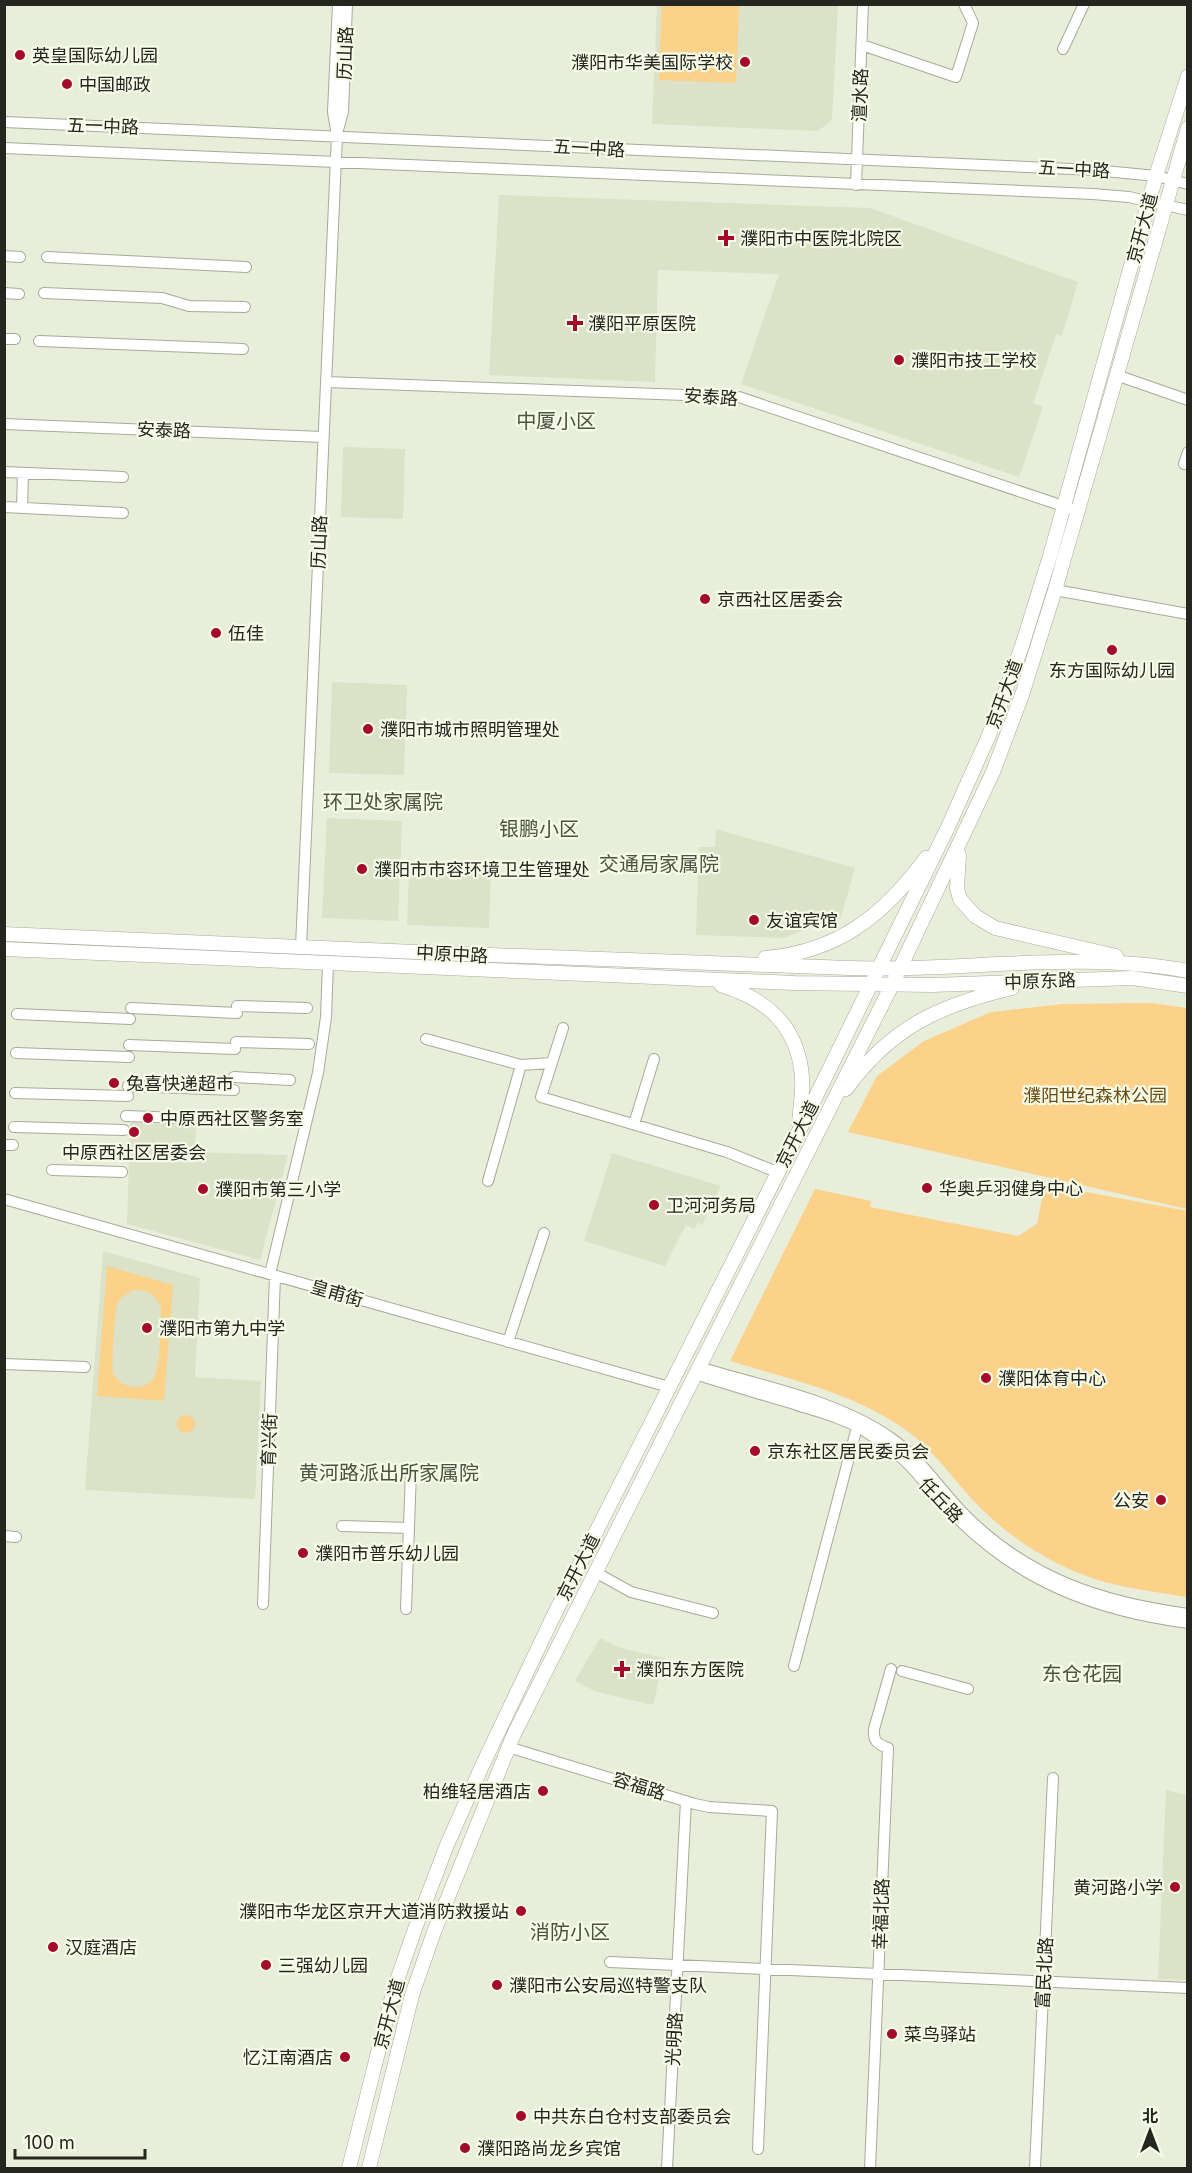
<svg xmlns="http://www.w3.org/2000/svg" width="1192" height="2173" viewBox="0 0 1192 2173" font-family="Inter,'Noto Sans SC',sans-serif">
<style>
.built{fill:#dbe2c8}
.green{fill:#fcd189;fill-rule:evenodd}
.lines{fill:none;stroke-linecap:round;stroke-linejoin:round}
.minor-casing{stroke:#a6ab99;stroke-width:12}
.major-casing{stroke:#a6ab99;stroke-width:15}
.minor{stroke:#fff;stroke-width:10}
.major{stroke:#fff;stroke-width:14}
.poi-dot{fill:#a50a2a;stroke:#f6fbe8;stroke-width:2}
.labels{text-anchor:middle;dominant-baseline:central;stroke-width:4.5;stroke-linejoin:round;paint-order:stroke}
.street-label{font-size:18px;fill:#24261f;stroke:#f6fbe8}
.poi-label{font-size:18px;fill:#24261f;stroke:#f6fbe8;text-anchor:start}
.park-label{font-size:18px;fill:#6a4d15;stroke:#f6fbe8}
.neighbourhood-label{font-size:20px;fill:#4e5242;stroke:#f6fbe8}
</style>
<rect width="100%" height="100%" fill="#e9eedb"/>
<path class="built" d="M657,5h181l-6,115 -14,11 -166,-7z
M499,195l371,13 208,74 -16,54 -6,-2 -23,69 10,4 -24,70 -278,-93 38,-110 -121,-4 -3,112 -166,-7z
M343,447l62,2 -2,70 -62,-2z
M332,682l75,3 -3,90 -75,-2z
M327,818l75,3 -4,100 -76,-3z
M716,829l139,39 -14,49 -58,21 -87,-3 3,-88h16z
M409,869l82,3 -2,56 -82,-3z
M130,1123l66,2 -1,27 93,3 -28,105 -133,-36z
M612,1153l109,33 -19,39 -4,-2 -4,6 -8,-4 -21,41 -81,-25z
M103,1251l97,27 -5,99 66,4 -6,118 -170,-9z
M600,1638l21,10 43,10 -11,47 -56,-13 -22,-11z
M1166,1790l21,5v185l-29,-1z"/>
<path class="green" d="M662,5h77l-3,78 -77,-3z
M1151,1003l36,5v201l-339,-77 29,-56 47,-35 67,-29 72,-8z
M1045,1184l142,27v386c-29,-5 -60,-8 -89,-17 -40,-13 -79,-36 -109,-64 -31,-28 -52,-65 -86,-88 -52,-36 -114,-49 -173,-67l85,-172 56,12 -1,6 148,29 19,-12z
M107,1266l66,19 -9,116 -67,-5zM134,1290c13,-1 23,5 27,18 -1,18 0,48 -5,64 -5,21 -35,19 -43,1 -2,-5 2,-61 4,-68 2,-8 10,-12 17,-15z
M177 1424a9 9 0 1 1 18 0a9 9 0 1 1-18 0Z"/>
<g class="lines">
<g class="minor-casing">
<path id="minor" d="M862,45l94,32 17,-54 -9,-19
M1063,49l21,-45
M4,122l1091,48 61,6 32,8
M338,130l5,-18 4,-108
M4,148l1089,46 36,3 59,13
M856,185l7,-181
M4,256l16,1
M47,257l199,10
M4,293l15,1
M44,293l118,5 27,8 56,1
M4,339h11
M39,341l204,8
M1116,375l72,25
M326,382l413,15 330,111
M4,424l319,13
M1184,464l4,-12
M4,472l119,5
M4,507l119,6
M22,508l1,-35
M1055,590l133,24
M301,947l36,-811 -4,-24 5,-108
M237,1006l70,2
M131,1008l106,5
M17,1014l113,5
M563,1028l-22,69 186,55 50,20
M426,1039l95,26 31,-2
M236,1042l73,2
M129,1045l106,4
M16,1053l113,4
M234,1077l56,3
M128,1086l106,4
M15,1093l113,3
M126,1116l106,4
M634,1124l20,-65
M14,1127l110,3
M4,1145h9
M52,1170l70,2
M488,1181l33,-116
M4,1199l665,188
M270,1274l48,-201 8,-56 2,-53
M508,1342l36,-109
M4,1364l81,3
M699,1367c62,19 138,33 192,71 29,20 48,50 72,75 64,65 137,89 225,101
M695,1374c32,10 64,20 96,29 24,8 50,14 72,27 17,11 34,22 47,36 16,17 30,35 46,51 66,66 141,94 232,106
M342,1526l67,2
M4,1536l12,1
M595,1572l36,20 82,21
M263,1604l12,-328
M406,1609l5,-138
M794,1666l63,-239
M902,1671l66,18
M508,1747l187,57 14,3 63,4 -14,338
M610,1962l578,26
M255,2059l38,1
M667,2168l19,-367
M870,2168l18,-420c-11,-4 -15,-7 -14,-19l17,-60
M1035,2168l18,-390"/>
</g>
<g class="major-casing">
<path id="major" d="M959,855l-2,33 3,11 15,17 20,12 121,28
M4,934c282,13 563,25 845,34 113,4 226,-18 339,3
M4,949l790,34 138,2 200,-7 56,8
M765,958c73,-6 119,-43 161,-100
M721,985c46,14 77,41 81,92 1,15 -2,31 -3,47
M846,1089c45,-62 94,-84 166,-101
M349,2168l45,-179 22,-63 31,-81 35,-79 72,-151 245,-484 149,-304 41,-92 32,-86 29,-93 106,-380 32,-100
M369,2168l43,-173 22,-63 80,-198 378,-749 101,-213 29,-77 33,-105 133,-462"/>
</g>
<use href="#minor" class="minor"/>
<use href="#major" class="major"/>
</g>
<g class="poi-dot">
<circle cx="20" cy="55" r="6"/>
<circle cx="745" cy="62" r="6"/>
<circle cx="67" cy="84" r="6"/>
<path d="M723 229h6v6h6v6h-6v6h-6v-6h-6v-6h6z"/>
<path d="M572 314h6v6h6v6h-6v6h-6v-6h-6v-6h6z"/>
<circle cx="899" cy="360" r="6"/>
<circle cx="705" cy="599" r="6"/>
<circle cx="216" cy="633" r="6"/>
<circle cx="1112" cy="650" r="6"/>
<circle cx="368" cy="729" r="6"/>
<circle cx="362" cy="869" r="6"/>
<circle cx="754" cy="920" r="6"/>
<circle cx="114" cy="1083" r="6"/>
<circle cx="148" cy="1118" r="6"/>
<circle cx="134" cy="1132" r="6"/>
<circle cx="927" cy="1188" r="6"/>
<circle cx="203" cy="1189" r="6"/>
<circle cx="654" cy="1205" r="6"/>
<circle cx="147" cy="1328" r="6"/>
<circle cx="986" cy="1378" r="6"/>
<circle cx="755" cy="1451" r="6"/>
<circle cx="1161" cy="1500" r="6"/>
<circle cx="303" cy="1553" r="6"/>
<path d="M619 1660h6v6h6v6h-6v6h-6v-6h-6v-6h6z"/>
<circle cx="543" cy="1791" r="6"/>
<circle cx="1175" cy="1887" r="6"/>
<circle cx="521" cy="1911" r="6"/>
<circle cx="53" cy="1947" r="6"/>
<circle cx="266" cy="1965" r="6"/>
<circle cx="497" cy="1985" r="6"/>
<circle cx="892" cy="2034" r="6"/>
<circle cx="345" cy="2057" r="6"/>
<circle cx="521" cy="2116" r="6"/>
<circle cx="465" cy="2148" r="6"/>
</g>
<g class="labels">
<g class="street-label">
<text transform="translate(345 53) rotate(-88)">历山路</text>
<text transform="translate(860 95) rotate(-88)">澶水路</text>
<text transform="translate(103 126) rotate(2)">五一中路</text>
<text transform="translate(589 148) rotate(3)">五一中路</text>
<text transform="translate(1074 169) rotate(3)">五一中路</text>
<text transform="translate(1142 228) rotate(-75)">京开大道</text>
<text transform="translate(711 397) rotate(4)">安泰路</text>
<text transform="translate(164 430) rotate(2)">安泰路</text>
<text transform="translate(319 542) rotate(-88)">历山路</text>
<text transform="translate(1004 694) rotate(-70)">京开大道</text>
<text transform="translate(452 954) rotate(3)">中原中路</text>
<text transform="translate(1040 981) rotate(-2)">中原东路</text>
<text transform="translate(797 1134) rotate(-63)">京开大道</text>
<text transform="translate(337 1293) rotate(16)">皇甫街</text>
<text transform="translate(269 1440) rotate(-88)">育兴街</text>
<text transform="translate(941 1500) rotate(47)">任丘路</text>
<text transform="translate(578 1567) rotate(-63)">京开大道</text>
<text transform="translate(639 1786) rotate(17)">容福路</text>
<text transform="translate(881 1914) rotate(-88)">幸福北路</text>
<text transform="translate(1044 1973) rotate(-87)">富民北路</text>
<text transform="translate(389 2014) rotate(-75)">京开大道</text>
<text transform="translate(674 2039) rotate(-87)">光明路</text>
</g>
<g class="poi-label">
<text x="32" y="55">英皇国际幼儿园</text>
<text x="733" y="62" text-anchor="end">濮阳市华美国际学校</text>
<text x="79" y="84">中国邮政</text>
<text x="740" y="238">濮阳市中医院北院区</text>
<text x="588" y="323">濮阳平原医院</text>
<text x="911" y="360">濮阳市技工学校</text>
<text x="717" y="599">京西社区居委会</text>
<text x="228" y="633">伍佳</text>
<text x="1112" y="670" text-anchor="middle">东方国际幼儿园</text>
<text x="380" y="729">濮阳市城市照明管理处</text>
<text x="374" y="869">濮阳市市容环境卫生管理处</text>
<text x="766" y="920">友谊宾馆</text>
<text x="126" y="1083">兔喜快递超市</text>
<text x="160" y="1118">中原西社区警务室</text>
<text x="134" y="1152" text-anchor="middle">中原西社区居委会</text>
<text x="939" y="1188">华奥乒羽健身中心</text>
<text x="215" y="1189">濮阳市第三小学</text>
<text x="666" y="1205">卫河河务局</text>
<text x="159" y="1328">濮阳市第九中学</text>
<text x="998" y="1378">濮阳体育中心</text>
<text x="767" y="1451">京东社区居民委员会</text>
<text x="1149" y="1500" text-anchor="end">公安</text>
<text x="315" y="1553">濮阳市普乐幼儿园</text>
<text x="636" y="1669">濮阳东方医院</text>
<text x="531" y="1791" text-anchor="end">柏维轻居酒店</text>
<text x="1163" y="1887" text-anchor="end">黄河路小学</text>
<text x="509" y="1911" text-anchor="end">濮阳市华龙区京开大道消防救援站</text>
<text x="65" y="1947">汉庭酒店</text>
<text x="278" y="1965">三强幼儿园</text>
<text x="509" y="1985">濮阳市公安局巡特警支队</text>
<text x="904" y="2034">菜鸟驿站</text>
<text x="333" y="2057" text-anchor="end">忆江南酒店</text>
<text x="533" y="2116">中共东白仓村支部委员会</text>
<text x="477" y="2148">濮阳路尚龙乡宾馆</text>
</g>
<g class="park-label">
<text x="1095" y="1095">濮阳世纪森林公园</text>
</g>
<g class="neighbourhood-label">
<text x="556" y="421">中厦小区</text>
<text x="383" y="802">环卫处家属院</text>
<text x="539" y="829">银鹏小区</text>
<text x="659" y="864">交通局家属院</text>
<text x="389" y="1473">黄河路派出所家属院</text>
<text x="1082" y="1674">东仓花园</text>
<text x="570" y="1932">消防小区</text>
</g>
</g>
<rect width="1192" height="2173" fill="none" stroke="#24261f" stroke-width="12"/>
<g transform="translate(1150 2131)" stroke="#f6fbe8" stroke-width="4.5" paint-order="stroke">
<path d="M0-4.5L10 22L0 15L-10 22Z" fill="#24261f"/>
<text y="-9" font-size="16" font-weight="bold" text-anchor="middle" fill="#24261f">北</text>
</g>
<path d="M15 2149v9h130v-9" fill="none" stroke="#24261f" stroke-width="3"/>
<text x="24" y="2149" font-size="18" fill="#24261f" stroke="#f6fbe8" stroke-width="4.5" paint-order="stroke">100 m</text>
</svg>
